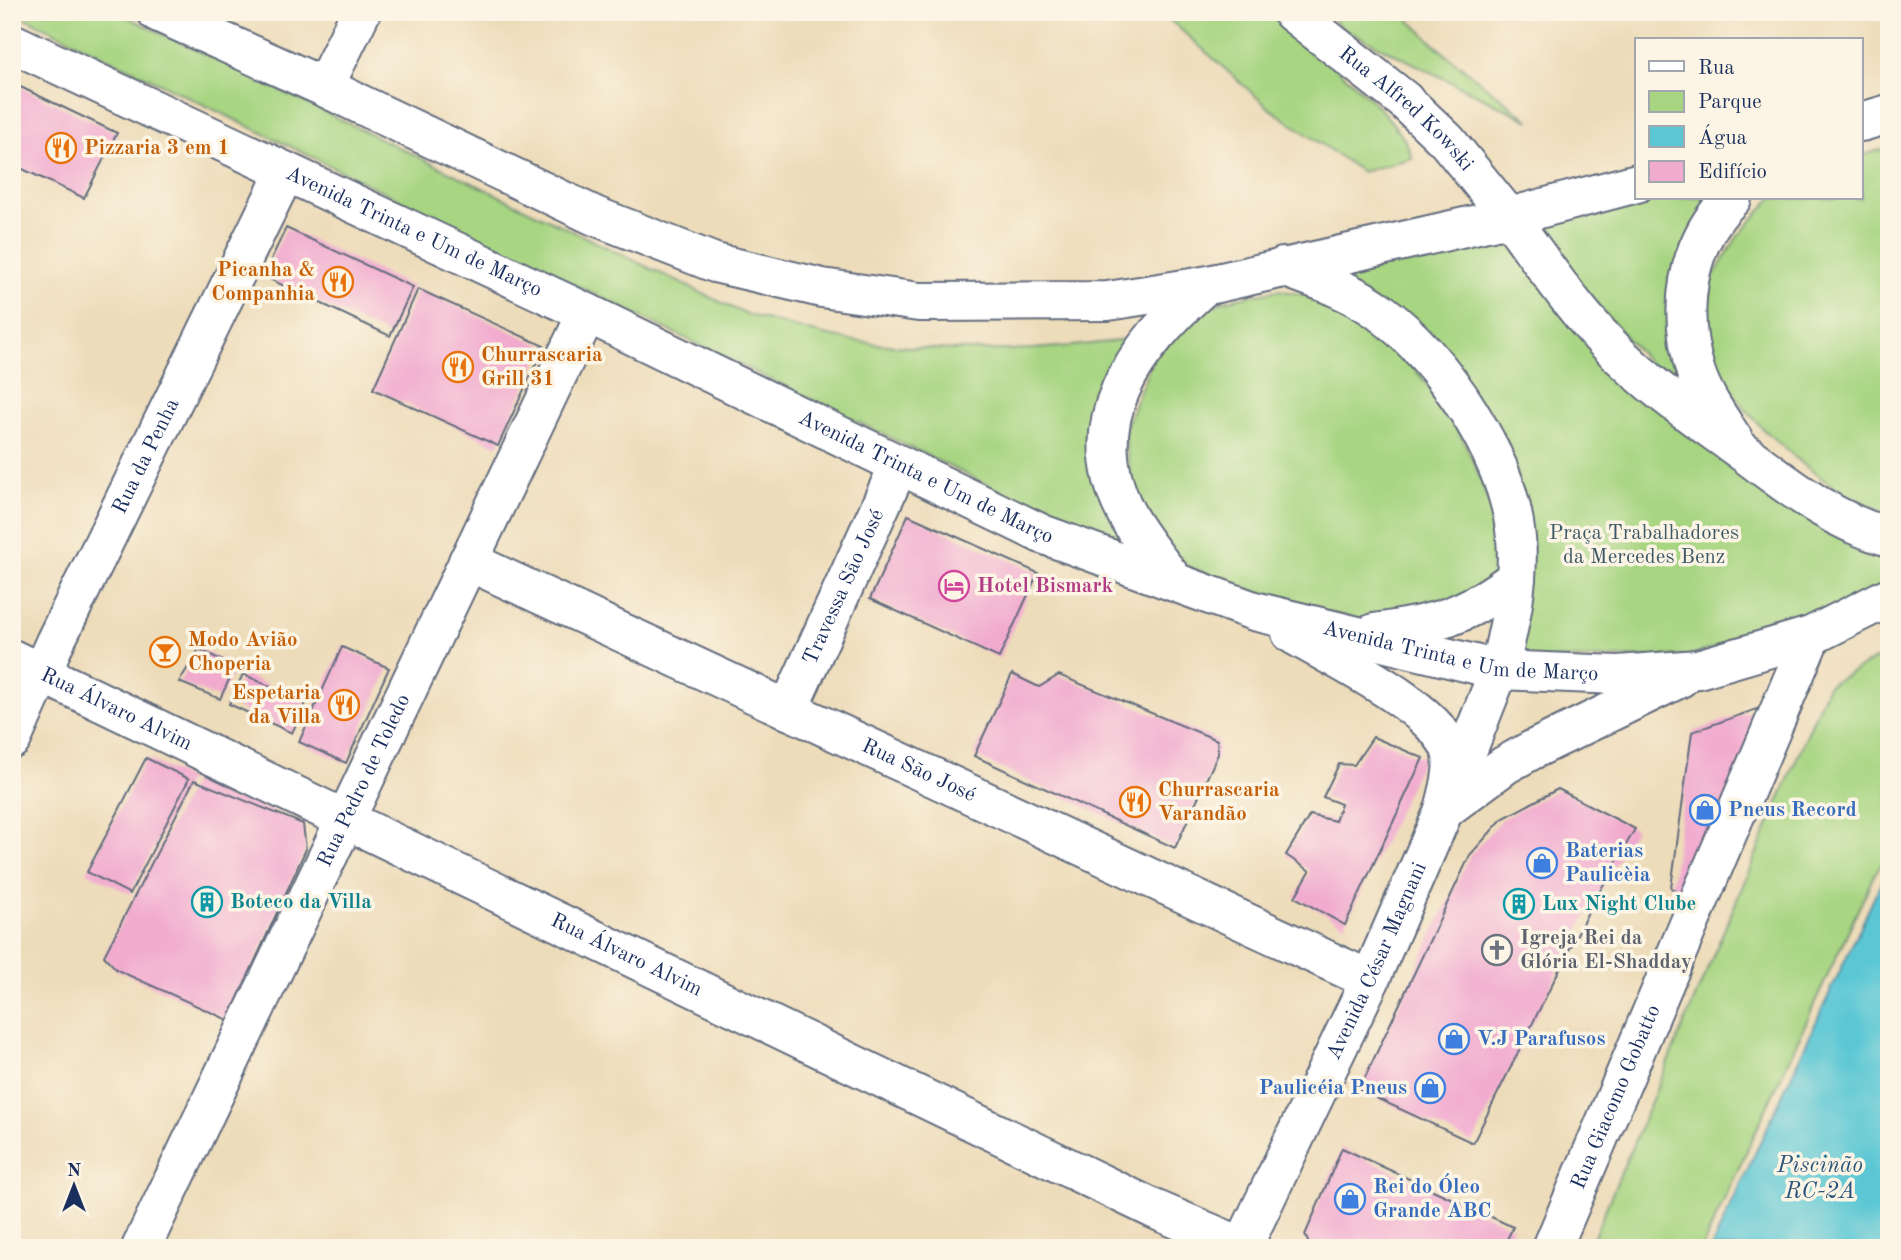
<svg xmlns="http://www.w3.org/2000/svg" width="1901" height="1260" viewBox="0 0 1901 1260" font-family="'Old Standard TT',serif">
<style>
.green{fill:#a8d582;stroke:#628270;stroke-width:2}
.water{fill:#5bc7d4;stroke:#3b7b99;stroke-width:2}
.building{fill:#f1abcf}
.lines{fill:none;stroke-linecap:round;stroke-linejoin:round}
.minor-casing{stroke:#646c7e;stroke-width:42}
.major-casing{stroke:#646c7e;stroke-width:42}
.minor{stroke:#fff;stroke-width:38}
.major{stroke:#fff;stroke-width:38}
.labels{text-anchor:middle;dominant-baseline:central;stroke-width:7;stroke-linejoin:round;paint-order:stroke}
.street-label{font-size:21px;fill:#1b2f5e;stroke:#fcf5e5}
.food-label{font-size:21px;font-weight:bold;fill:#c56008;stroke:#fcf5e5;text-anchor:start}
.park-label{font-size:21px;fill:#3e5867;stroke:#fcf5e5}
.hotel-label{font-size:21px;font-weight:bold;fill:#b23c85;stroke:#fcf5e5;text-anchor:start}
.shop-label{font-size:21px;font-weight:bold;fill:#366cbe;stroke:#fcf5e5;text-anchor:start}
.culture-label{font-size:21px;font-weight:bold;fill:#0d838f;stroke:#fcf5e5;text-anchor:start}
.worship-label{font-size:21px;font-weight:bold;fill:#5b616d;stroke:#fcf5e5;text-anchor:start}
.water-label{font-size:23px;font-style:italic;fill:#2b557c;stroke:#fcf5e5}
</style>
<rect width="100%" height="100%" fill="#fcf5e5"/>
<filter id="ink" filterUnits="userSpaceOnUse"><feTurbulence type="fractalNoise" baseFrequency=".0143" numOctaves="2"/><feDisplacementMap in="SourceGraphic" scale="14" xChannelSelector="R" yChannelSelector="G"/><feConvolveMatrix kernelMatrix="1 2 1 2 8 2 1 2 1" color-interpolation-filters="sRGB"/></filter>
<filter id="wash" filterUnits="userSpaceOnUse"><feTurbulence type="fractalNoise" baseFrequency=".00686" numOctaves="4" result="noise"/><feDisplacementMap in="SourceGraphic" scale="28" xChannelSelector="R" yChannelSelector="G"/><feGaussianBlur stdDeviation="1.57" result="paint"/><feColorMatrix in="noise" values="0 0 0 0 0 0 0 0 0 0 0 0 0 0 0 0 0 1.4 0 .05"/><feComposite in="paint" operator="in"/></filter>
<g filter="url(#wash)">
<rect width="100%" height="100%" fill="#eddcb9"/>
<path class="green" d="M13,12h104l628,302c36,9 73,21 109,27 97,14 192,12 289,-4l-31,56 24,155 -70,-25z
M1161,12h107c38,33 133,100 144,146l-50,14 -93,-64z
M1324,12h77l44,42 85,67 -186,-92z
M1889,147v367l-49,-22 -37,-28 -40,-35 -35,-40 -18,-30 -5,-31 8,-51 24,-40 35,-39h89v-42z
M1637,198h84l-38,204 -156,-177z
M1508,228l68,94 313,230v32l-91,40 -111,32 -172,4 2,-189 -200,-203z
M1278,290c25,5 56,8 78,20 13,7 25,24 35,34 63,63 97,129 110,216l-3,12 -42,30 -99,18 -95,-25 -86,-33 -16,-23 -29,-58 -7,-49 29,-74 42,-42 28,-15z
M1889,652v201l-15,22 -172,373h-113l239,-563z"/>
<path class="water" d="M1889,868v380h-178l176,-378z"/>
<g id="blocks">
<path class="building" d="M12,83l105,50 -33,65 -72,-34z
M286,228l127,59 -23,49 -127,-60z
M418,289l126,57 -46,100 -125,-57z
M908,515l130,58 -39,85 -129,-59z
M342,647l47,21 -43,95 -47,-21z
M199,649l36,18 -15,32 -41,-17z
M243,674l63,29 -14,30 -63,-29z
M1012,674l27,13 20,-12 158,65 1,14 -43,94 -201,-92z
M1771,704l-77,197 -23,-13 21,-156z
M1373,737l50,21 -78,167 -50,-28 15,-26 -24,-16 24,-40 25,6 6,-17 -18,-7 16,-33 15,1z
M146,758l43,21 -59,115 -43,-22z
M194,780l109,44 3,25 -78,171 -111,-50 -13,-14z
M1558,789l77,40 -47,83 -115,231 -114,-53 111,-235 32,-36z
M1342,1148l171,79 -10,21h-187l-7,-4 -4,-9z"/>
</g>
</g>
<g filter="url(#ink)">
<use href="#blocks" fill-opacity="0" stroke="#646c7e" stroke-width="2"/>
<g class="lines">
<g class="minor-casing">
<g id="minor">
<path id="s1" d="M1292,12l112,88 43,41 62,76"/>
<path d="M324,87l37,-75"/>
<path id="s2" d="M468,561l902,419"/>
<path id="s3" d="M12,659l1142,550 91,39"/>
<path id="s4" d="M788,710l111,-245"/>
<path id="s5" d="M12,739l43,-97 230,-469"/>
<path id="s6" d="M141,1248l446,-935"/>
<path id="s7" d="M1242,1248l128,-268 74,-170 55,-140"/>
<path id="s8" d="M1552,1248l259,-612"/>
</g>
</g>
<g class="major-casing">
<g id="major">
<path d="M157,12l167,75 271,129 120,47 107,25 97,14 189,-1 96,-15 305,-69 128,-34"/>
<path id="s9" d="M12,43l575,270 455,221 212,77 245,59 119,5 80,-6 113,-33 78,-39"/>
<path d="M1861,122l28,-8"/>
<path d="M1732,198c-47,45 -55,114 -36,175 8,24 24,46 37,66"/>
<path d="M1509,217c26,35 51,73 80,106 43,51 97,88 150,126 47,35 92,72 150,88"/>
<path d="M1283,267c33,12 67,23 96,44 65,48 130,147 137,227 4,45 -7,89 -17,132"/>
<path d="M1174,581c-16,-21 -34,-42 -47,-66 -50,-95 9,-167 77,-229"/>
<path d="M1291,633c39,24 154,78 161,123 3,17 -4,37 -8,54"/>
<path d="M1374,633c62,-9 91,-16 142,-55"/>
<path d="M1444,810l61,-45 27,-15 148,-72"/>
</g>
</g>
<use href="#minor" class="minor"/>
<use href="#major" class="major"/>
</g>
</g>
<defs>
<g id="restaurant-ring" transform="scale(1.575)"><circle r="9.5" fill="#fcf5e5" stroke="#e8710a" stroke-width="1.5"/><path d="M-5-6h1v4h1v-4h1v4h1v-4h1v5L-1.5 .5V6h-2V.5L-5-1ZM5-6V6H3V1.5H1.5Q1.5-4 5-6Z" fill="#e8710a"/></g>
<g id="hotel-ring" transform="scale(1.575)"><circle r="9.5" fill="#fcf5e5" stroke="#d1479c" stroke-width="1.5"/><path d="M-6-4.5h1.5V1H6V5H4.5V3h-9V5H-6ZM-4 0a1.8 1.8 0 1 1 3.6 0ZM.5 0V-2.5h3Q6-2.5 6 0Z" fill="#d1479c"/></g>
<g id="bar-ring" transform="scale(1.575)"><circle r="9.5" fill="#fcf5e5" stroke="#e8710a" stroke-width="1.5"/><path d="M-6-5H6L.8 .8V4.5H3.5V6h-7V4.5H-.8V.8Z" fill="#e8710a"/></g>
<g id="shop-ring" transform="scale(1.575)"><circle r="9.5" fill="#fcf5e5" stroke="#3f7fe0" stroke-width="1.5"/><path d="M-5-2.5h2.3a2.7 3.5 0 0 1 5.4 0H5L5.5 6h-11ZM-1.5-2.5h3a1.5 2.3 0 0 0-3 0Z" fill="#3f7fe0"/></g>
<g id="building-ring" transform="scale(1.575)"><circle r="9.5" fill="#fcf5e5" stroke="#0f9aa8" stroke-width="1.5"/><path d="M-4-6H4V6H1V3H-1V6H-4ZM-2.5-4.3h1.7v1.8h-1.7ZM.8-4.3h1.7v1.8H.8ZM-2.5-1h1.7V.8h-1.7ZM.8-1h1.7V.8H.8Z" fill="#0f9aa8"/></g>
<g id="church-ring" transform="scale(1.575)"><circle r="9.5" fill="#fcf5e5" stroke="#6b7280" stroke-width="1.5"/><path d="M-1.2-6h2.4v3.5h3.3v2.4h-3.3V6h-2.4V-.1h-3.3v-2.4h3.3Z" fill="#6b7280"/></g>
</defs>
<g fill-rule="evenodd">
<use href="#restaurant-ring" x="61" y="148"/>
<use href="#restaurant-ring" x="338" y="282"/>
<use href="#restaurant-ring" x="458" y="367"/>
<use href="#hotel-ring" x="954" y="586"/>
<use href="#bar-ring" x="165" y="652"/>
<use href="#restaurant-ring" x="344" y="705"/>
<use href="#restaurant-ring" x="1135" y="802"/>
<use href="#shop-ring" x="1705" y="810"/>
<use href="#shop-ring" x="1542" y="863"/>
<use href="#building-ring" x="207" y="902"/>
<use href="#building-ring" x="1519" y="904"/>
<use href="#church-ring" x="1497" y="950"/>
<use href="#shop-ring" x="1454" y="1039"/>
<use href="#shop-ring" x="1430" y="1088"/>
<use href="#shop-ring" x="1350" y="1199"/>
</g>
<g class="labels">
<g class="street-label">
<text stroke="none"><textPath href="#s1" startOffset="150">Rua Alfred Kowski</textPath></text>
<text stroke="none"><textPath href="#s9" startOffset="444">Avenida Trinta e Um de Março</textPath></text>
<text stroke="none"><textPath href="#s5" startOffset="313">Rua da Penha</textPath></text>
<text stroke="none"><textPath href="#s9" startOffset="1012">Avenida Trinta e Um de Março</textPath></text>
<text stroke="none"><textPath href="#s4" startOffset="135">Travessa São José</textPath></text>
<text stroke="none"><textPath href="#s9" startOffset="1578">Avenida Trinta e Um de Março</textPath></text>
<text stroke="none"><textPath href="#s3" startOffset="116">Rua Álvaro Alvim</textPath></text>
<text stroke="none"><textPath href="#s2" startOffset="497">Rua São José</textPath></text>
<text stroke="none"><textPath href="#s6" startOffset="518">Rua Pedro de Toledo</textPath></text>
<text stroke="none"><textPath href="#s3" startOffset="682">Rua Álvaro Alvim</textPath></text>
<text stroke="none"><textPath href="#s7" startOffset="317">Avenida César Magnani</textPath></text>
<text stroke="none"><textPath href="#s8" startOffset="164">Rua Giacomo Gobatto</textPath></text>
</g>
<g class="food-label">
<text x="84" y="148">Pizzaria 3 em 1</text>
<text x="315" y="270" text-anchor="end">Picanha &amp;<tspan x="315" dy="24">Companhia</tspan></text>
<text x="481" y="355">Churrascaria<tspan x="481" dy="24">Grill 31</tspan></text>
<text x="188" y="640">Modo Avião<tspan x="188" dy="24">Choperia</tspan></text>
<text x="321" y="693" text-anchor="end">Espetaria<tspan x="321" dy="24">da Villa</tspan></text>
<text x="1158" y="790">Churrascaria<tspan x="1158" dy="24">Varandão</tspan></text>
</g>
<g class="park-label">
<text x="1644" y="533">Praça Trabalhadores<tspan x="1644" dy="24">da Mercedes Benz</tspan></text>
</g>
<g class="hotel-label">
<text x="977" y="586">Hotel Bismark</text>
</g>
<g class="shop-label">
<text x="1728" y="810">Pneus Record</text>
<text x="1565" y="851">Baterias<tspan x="1565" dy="24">Paulicèia</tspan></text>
<text x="1477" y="1039">V.J Parafusos</text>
<text x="1407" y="1088" text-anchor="end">Paulicéia Pneus</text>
<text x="1373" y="1187">Rei do Óleo<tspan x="1373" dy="24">Grande ABC</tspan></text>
</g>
<g class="culture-label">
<text x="230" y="902">Boteco da Villa</text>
<text x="1542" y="904">Lux Night Clube</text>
</g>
<g class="worship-label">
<text x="1520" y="938">Igreja Rei da<tspan x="1520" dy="24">Glória El-Shadday</tspan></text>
</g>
<g class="water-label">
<text x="1820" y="1165">Piscinão<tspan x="1820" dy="26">RC-2A</tspan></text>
</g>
</g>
<rect width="1901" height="1260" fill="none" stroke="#fcf5e5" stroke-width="42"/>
<rect x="1635" y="38" width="228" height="161" fill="#fcf5e5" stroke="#a2a6af" stroke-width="2"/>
<rect x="1649" y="61" width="35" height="10" fill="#ffffff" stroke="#a2a6af" stroke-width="2"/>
<text x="1698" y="74" font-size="21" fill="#1b2f5e">Rua</text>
<rect x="1649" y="91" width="35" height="21" fill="#a8d582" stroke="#a2a6af" stroke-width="2"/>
<text x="1698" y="108" font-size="21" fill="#1b2f5e">Parque</text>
<rect x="1649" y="126" width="35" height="21" fill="#5bc7d4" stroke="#a2a6af" stroke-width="2"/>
<text x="1698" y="144" font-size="21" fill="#1b2f5e">Água</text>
<rect x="1649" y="161" width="35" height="21" fill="#f1abcf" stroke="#a2a6af" stroke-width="2"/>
<text x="1698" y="178" font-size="21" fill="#1b2f5e">Edifício</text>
<g transform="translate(74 1186)" stroke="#fcf5e5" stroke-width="5" paint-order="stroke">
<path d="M0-5L12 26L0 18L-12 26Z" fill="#1b2f5e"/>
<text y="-10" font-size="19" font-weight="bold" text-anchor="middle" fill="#1b2f5e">N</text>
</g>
</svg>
